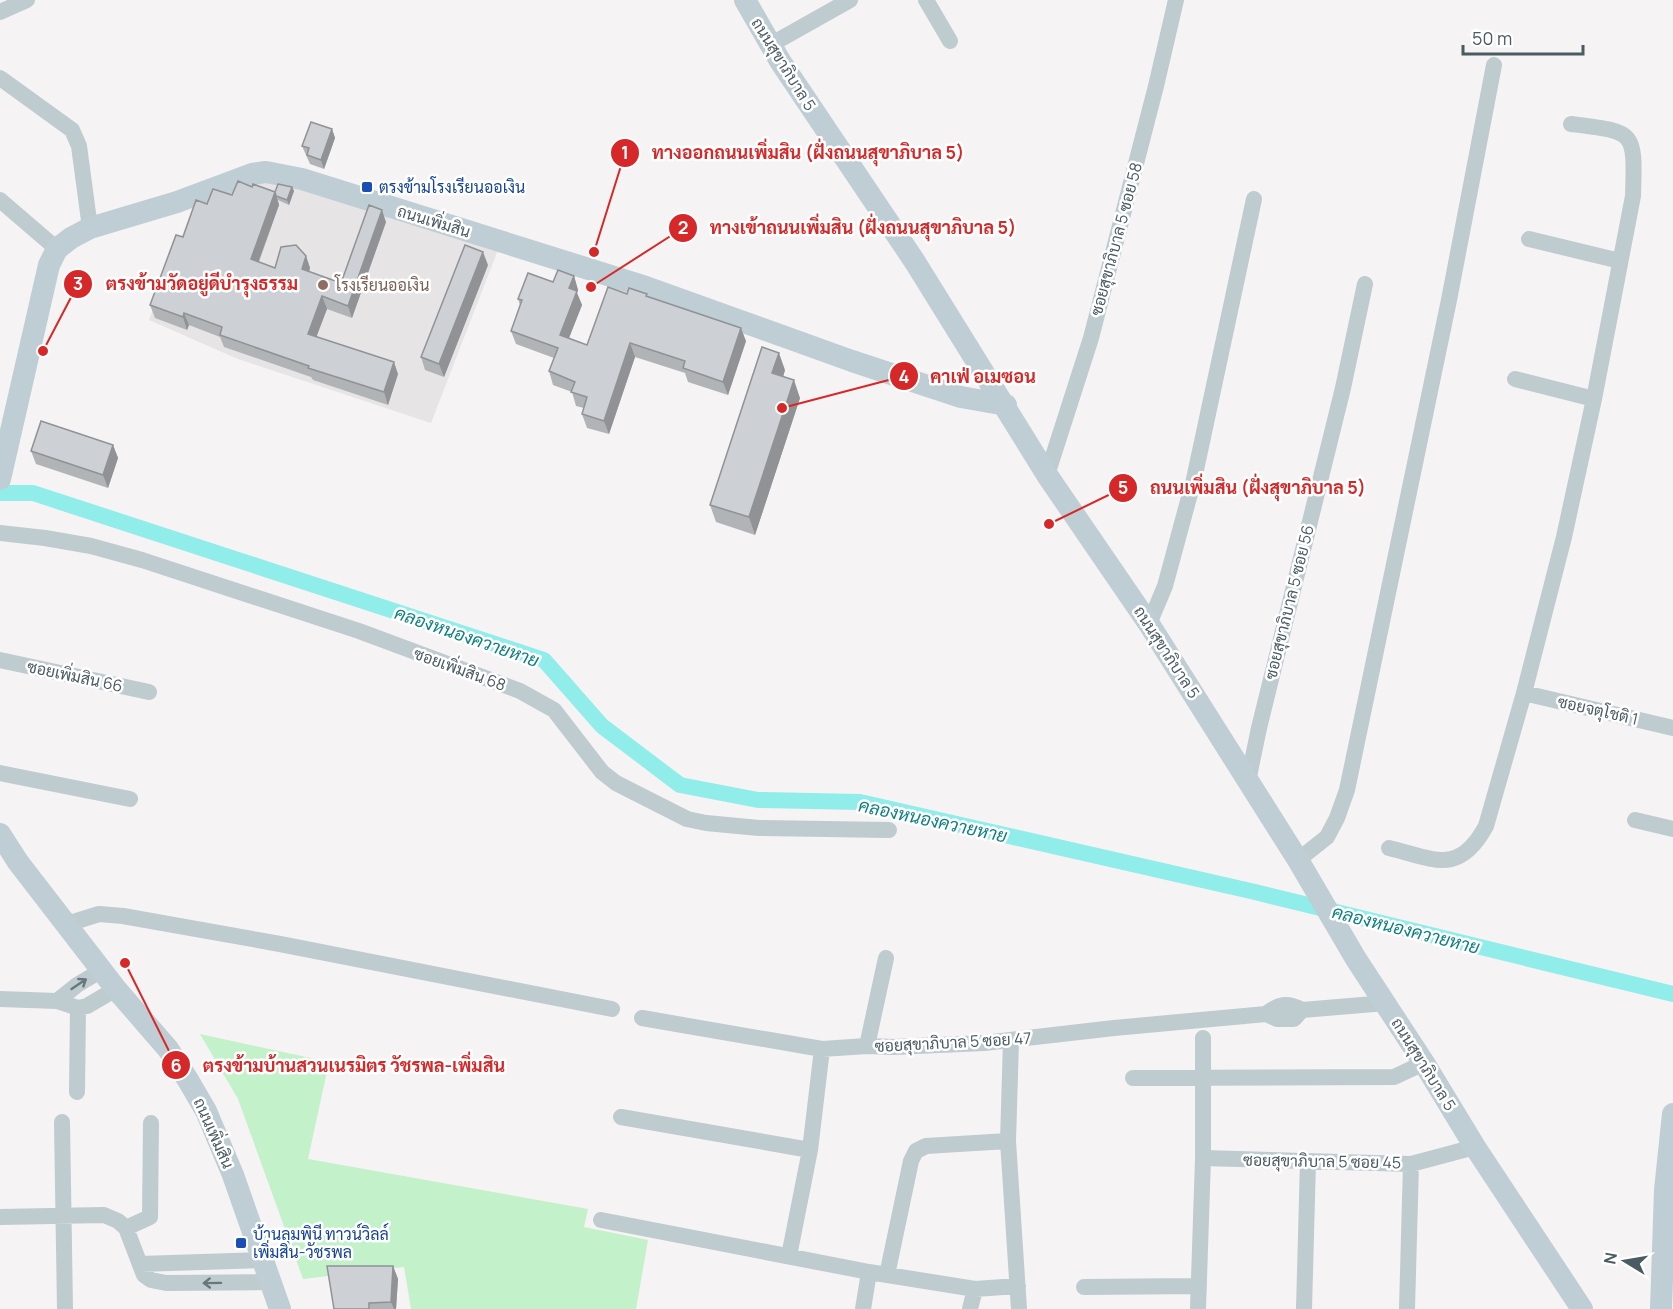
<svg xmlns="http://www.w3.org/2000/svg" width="1673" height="1309" viewBox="0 0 1673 1309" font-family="Manrope,Sarabun,sans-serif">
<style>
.education{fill:#e6e4e5}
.green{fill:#c3f1ca}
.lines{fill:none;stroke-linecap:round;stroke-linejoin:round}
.canal{stroke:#90edea;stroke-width:16}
.street{stroke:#becbcf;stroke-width:16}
.secondary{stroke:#bfced4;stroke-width:22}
.wall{fill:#b0b4b7}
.shaded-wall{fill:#909295}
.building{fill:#cdd1d5;stroke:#909295;stroke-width:1.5}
.oneway{stroke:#67777c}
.transit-dot{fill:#1a4fb4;stroke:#fff;stroke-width:2}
.education-dot{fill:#8d6e63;stroke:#fff;stroke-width:2}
.labels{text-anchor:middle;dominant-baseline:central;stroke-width:5;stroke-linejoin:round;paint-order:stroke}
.street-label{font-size:16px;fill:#4a5b61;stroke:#fff}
.transit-label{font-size:16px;fill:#164399;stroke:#fff;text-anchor:start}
.education-label{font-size:16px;fill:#785e54;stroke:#fff;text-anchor:start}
.water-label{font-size:18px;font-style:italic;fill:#0e817e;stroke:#fff}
.leader{fill:none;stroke:#d62828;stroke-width:2}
.callout-dot{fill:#d62828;stroke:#fff;stroke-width:2}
.mark-label{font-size:18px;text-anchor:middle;font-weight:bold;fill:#fff}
.callout-label{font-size:18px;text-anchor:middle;font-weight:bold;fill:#d62828;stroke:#fff;stroke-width:5;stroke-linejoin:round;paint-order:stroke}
</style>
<rect width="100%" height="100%" fill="#f5f3f3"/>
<path class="education" d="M258,182h25l215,68 -67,173 -193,-64 -89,-39 44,-113z"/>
<path class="green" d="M200,1034l129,28 -21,97 280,50 -4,18 64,13 -12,69h-225l-7,-42 -101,12 -65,-180z"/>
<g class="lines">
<path class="canal" d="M0,493h33l511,167 58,66 78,59 78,15 102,2 395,90 418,102"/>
<path class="street" d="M926,0l24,41
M0,12l27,-12
M770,45l80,-45
M0,78l72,52 7,16 11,82
M0,200l57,49
M1529,239l91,22
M1515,379l79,20
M1047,475l44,-137 65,-252 20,-86
M0,533l45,5 46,8 51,14 217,71 161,60 34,19 48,62 14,11 71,36 19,4 53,5 130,2
M1149,624l16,-38 29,-107 60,-280
M0,660l149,32
M1524,693l149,35
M0,773l130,26
M1248,781l11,-53 84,-340 22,-104
M1635,820l38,9
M1389,848c45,11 70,28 97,-22l38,-133 40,-156 30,-138 39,-203c2,-66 3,-64 -62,-72
M1298,860l29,-23 10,-19 10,-28 102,-490 45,-235
M67,924l32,-10 24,2 157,28 332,65
M0,999l57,2 21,7 9,-2 29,-17
M57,1001l20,-16 25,-15
M1266,1014l11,5h17l8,-9
M642,1018l180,31 45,-3 27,1 90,-4 130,-15 152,-14c12,-10 21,-12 36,-4l84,-7
M1011,1041l-3,100 11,168
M867,1046l19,-88
M1133,1078l261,-1 30,-14
M77,1092l1,-84
M621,1117l189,33
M62,1122l3,187
M1203,1158l208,6 64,-17
M0,1217l104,-2 14,6 8,7 18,47 7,5 15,3 104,-1
M601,1220l268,52 106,17 43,-3
M126,1228l24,-11 1,-94
M789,1256l21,-106 12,-101
M140,1264l122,-4
M887,1275l24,-114 5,-10 10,-5 82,-5
M1084,1287l115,-1
M863,1309l6,-37
M970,1309l5,-20
M1198,1309l5,-151v-120
M1304,1309l4,-148
M1407,1309l4,-145"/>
<path class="secondary" d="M745,0l35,61 135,201 132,213 102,149 149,236 58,99 68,104 51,84 107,162
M0,479l49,-214 8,-16 14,-11 19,-10 87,-26 75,-28 14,-2 36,7 344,108 206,74 109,36 45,8
M0,834l18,28 98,127 52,60 20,31 18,31 27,64 47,134
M1661,1309l4,-119 8,-76"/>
</g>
<path class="wall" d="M332,129l3,9 -11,31 -14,-5 -8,-18z
M252,187l23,5 17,-5 2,4 -5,14 -11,-5 1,5 -20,57 16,6 31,-12 4,12 -1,4 32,11 45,-61 -34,96 -25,-9 -11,27 82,38 -10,31 -75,-25 -2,-3 -87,-30 -4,-10 -31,-12 -2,5 -32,-12 -5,-13 33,-68 24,-33z
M488,265l-44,112 -19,-7 -4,-13z
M574,276l4,14 -1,3 5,12 -13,33 18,7 40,-51 21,3 98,44 -18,54 -40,-13 -3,-9 -50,-16 -26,77 -22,-6 -5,-14 2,-6 -8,-2 -4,-14 -19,-7 -4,-14 5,-13 -38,-14 -5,-13 9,-26 -2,-6 35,-17z
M785,370l-2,7 17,21 -45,137 -39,-13 -6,-17z
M113,445l5,13 -10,30 -72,-24 -5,-13z
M393,1266l5,13 -2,30h-62z"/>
<path class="shaded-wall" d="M332,129l3,9 -11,31 -3,-9z
M292,187l2,4 -5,14 -2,-5z
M275,192l4,13 -24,66 -4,-12z
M382,210l4,12 -34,96 -4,-12z
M483,252l5,13 -44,112 -5,-13z
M306,256l4,12 -4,13 -4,-12z
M574,276l4,14 -1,3 5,12 -17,43 -5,-13 9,-47z
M322,296l5,13 -14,37 -5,-12z
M184,313l5,12 -2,5 -4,-13z
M741,328l5,13 -18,54 -5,-13z
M630,343l5,14 -26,77 -5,-13z
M779,353l6,17 -6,21 -7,-18z
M394,362l4,12 -10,31 -4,-13z
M794,380l6,18 -45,137 -6,-18z
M113,445l5,13 -10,30 -5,-13z
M393,1266l5,13 -2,30h-2l-3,-7z"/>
<path class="building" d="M311,122l21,7 -11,31 -14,-5 2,-7 -7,-2z
M238,181l14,6 1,-3 22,8 -24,67 24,9 6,-21 15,-2 10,11 -4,13 39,14 28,-78 13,5 -34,96 -26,-10 -14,38 86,28 -10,30 -76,-24 1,-2 -89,-31 2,-8 -38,-14 -1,4 -33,-12 26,-70 7,2 13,-37 11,4 6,-15 19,6z
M278,184l14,3 -5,13 -11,-4 -1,-4z
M465,245l18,7 -44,112 -18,-7z
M558,270l16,6 -5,12 8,3 -17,44 27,10 21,-58 19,7 2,-6 18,6 -1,2 95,32 -18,54 -40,-14 2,-7 -55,-18 -26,78 -22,-7 5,-17 -16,-5 4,-10 -26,-11 9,-23 -47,-17 11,-31 -4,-1 10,-26 25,9z
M762,347l17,6 -7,20 22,7 -45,137 -39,-12z
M41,421l72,24 -10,30 -72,-24z
M327,1266h66l-2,36 -22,1v6h-35z"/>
<defs><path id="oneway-shaft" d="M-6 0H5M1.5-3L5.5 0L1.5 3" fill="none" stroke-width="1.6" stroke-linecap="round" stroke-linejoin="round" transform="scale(1.5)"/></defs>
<g class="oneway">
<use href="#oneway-shaft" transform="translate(79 984) rotate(-34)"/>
<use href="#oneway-shaft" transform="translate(212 1283) rotate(179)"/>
</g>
<g class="transit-dot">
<rect x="361" y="181" width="12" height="12" rx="3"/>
<rect x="235" y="1237" width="12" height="12" rx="3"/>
</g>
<circle class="education-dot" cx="323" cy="285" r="6"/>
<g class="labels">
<g class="street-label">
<text transform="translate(784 64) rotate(58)">ถนนสุขาภิบาล 5</text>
<text transform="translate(434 221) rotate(17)">ถนนเพิ่มสิน</text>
<text transform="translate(1116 239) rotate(-75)">ซอยสุขาภิบาล 5 ซอย 58</text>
<text transform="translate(1289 602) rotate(-76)">ซอยสุขาภิบาล 5 ซอย 56</text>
<text transform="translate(1167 652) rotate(57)">ถนนสุขาภิบาล 5</text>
<text transform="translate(460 669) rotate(20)">ซอยเพิ่มสิน 68</text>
<text transform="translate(75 676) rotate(12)">ซอยเพิ่มสิน 66</text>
<text transform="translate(1598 710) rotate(13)">ซอยจตุโชติ 1</text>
<text transform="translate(953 1042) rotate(-3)">ซอยสุขาภิบาล 5 ซอย 47</text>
<text transform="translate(1424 1064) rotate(58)">ถนนสุขาภิบาล 5</text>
<text transform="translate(214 1133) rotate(66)">ถนนเพิ่มสิน</text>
<text transform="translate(1322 1161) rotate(1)">ซอยสุขาภิบาล 5 ซอย 45</text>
</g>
<g class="transit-label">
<text x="379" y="187">ตรงข้ามโรงเรียนออเงิน</text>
<text x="253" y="1234">บ้านลุมพินี ทาวน์วิลล์<tspan x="253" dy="18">เพิ่มสิน-วัชรพล</tspan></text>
</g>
<g class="education-label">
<text x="335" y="285">โรงเรียนออเงิน</text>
</g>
<g class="water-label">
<text transform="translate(467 636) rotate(19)">คลองหนองควายหาย</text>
<text transform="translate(933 820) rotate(12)">คลองหนองควายหาย</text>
<text transform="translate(1406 929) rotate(14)">คลองหนองควายหาย</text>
</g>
</g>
<path class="leader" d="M594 252L625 153M591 287L683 228M43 351L78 284M782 408L904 376M1049 524L1123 488M125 963L176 1065"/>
<g class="callout-dot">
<circle cx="594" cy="252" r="6"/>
<circle cx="591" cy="287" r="6"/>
<circle cx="43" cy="351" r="6"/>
<circle cx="782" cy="408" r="6"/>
<circle cx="1049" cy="524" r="6"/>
<circle cx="125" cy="963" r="6"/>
<circle cx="625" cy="153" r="15"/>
<circle cx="683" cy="228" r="15"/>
<circle cx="78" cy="284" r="15"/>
<circle cx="904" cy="376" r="15"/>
<circle cx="1123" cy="488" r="15"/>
<circle cx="176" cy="1065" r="15"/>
</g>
<g class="mark-label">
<text x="625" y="159">1</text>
<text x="683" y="234">2</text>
<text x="78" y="290">3</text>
<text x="904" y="383">4</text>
<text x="1123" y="494">5</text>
<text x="176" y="1072">6</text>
</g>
<g class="callout-label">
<text x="808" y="159">ทางออกถนนเพิ่มสิน (ฝั่งถนนสุขาภิบาล 5)</text>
<text x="863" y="234">ทางเข้าถนนเพิ่มสิน (ฝั่งถนนสุขาภิบาล 5)</text>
<text x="202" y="290">ตรงข้ามวัดอยู่ดีบำรุงธรรม</text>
<text x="983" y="383">คาเฟ่ อเมซอน</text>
<text x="1258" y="494">ถนนเพิ่มสิน (ฝั่งสุขาภิบาล 5)</text>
<text x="354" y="1072">ตรงข้ามบ้านสวนเนรมิตร วัชรพล-เพิ่มสิน</text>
</g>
<g transform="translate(1625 1261) rotate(281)" stroke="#ffffff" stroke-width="4.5" paint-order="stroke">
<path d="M0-4.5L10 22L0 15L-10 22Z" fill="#4a5b61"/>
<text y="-9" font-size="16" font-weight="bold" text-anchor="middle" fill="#4a5b61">N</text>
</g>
<path d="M1463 45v9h120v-9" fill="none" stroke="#4a5b61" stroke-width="3"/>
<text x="1472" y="45" font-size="18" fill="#4a5b61" stroke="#ffffff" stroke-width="4.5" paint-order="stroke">50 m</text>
</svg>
